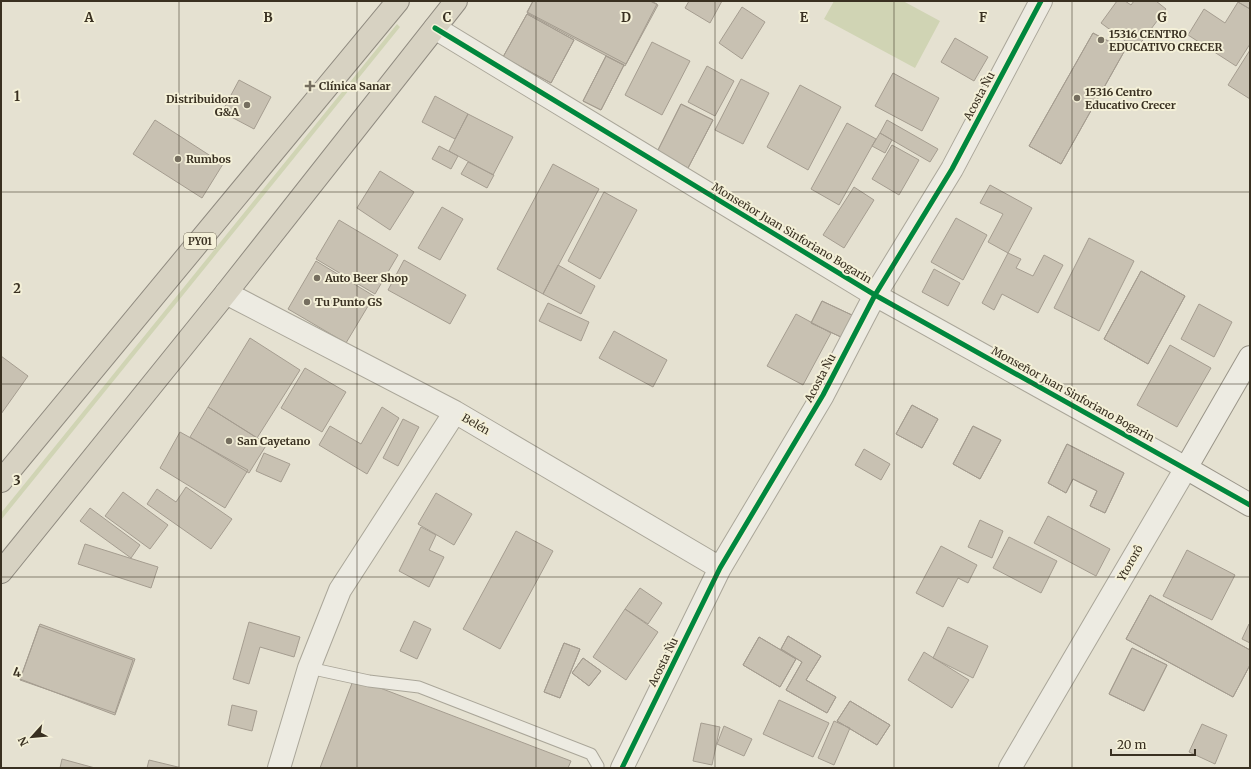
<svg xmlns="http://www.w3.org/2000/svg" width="1251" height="769" viewBox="0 0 1251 769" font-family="Merriweather,serif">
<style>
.green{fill:#d0d4b4}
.building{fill:#c8c1b2;stroke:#a59d90}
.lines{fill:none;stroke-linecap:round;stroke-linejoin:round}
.lane-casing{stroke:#aaa699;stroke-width:13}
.street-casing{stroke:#aaa699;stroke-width:24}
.secondary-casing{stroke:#9a9589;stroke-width:24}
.highway-casing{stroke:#908b80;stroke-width:24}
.lane{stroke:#edebe2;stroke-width:11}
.street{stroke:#edebe2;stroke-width:22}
.secondary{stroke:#edebe2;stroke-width:22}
.highway{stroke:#d7d2c2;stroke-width:22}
.cycleway-casing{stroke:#f4f0d8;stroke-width:8}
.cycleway{stroke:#00873e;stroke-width:5}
.grid{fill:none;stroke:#393021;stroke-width:1;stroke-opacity:0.55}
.poi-dot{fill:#756e5f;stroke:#f4f0d8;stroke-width:1.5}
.labels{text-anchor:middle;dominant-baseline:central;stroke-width:4;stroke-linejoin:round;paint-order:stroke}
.shield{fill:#f4f0d8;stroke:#716a58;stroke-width:1}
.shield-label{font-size:10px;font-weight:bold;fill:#393021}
.poi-label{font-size:11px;font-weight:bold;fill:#393021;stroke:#f4f0d8;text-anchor:start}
.street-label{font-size:11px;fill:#393021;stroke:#f4f0d8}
.grid-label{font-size:13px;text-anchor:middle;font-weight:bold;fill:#393021;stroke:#f4f0d8;stroke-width:4;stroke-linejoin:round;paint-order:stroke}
</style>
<rect width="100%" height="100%" fill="#e5e1d1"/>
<path class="green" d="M834,1h69l37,20 -25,47 -91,-49z
M397,24l3,3 -399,493v-7z"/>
<path class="building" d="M533,1h117l8,4 -33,61 -98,-53z
M533,1h118l6,3 -31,60 -99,-52z
M689,1h33l-12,22 -25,-15z
M1117,1h8l6,4 3,-4h22l10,8 -30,40 -35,-26z
M1239,1h11v8l-12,-7z
M1238,2l12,7v35l-14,22 -48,-31 16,-26 21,14z
M742,7l23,15 -23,37 -23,-16z
M527,14l47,26 -23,43 -48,-26z
M527,14l47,26 -23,43 -48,-26z
M1093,33l32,17 -64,114 -32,-18z
M1093,33l32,17 -64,114 -32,-18z
M955,38l33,19 -14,24 -33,-19z
M652,42l38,19 -28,54 -37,-20z
M1250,50v49l-22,-14z
M606,56l18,9 -23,45 -18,-9z
M606,56l18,9 -23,45 -18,-9z
M707,66l27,15 -19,35 -27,-14z
M893,73l46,25 -17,33 -47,-25z
M741,79l28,14 -26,51 -28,-14z
M239,80l32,17 -17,32 -32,-17z
M800,85l41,22 -33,63 -41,-23z
M435,96l33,18 -13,25 -33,-17z
M681,104l32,16 -25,48 -31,-16z
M681,104l32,16 -25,48 -31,-16z
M468,114l45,23 -20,38 -44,-24z
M155,120l68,44 -21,34 -69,-44z
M887,120l51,29 -8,13 -50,-29z
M847,123l29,16 -37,66 -28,-16z
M880,133l12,7 -7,13 -13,-7z
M892,145l27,15 -20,35 -27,-16z
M439,146l19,10 -7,13 -19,-10z
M468,162l26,13 -7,13 -26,-14z
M553,164l46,25 -56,105 -46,-25z
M380,171l34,21 -24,38 -33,-22z
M990,185l42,23 -24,45 -20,-11 15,-28 -23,-11z
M854,187l20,13 -30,48 -21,-13z
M604,192l33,18 -37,69 -32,-18z
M442,207l21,12 -23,41 -22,-12z
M956,218l31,17 -24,45 -32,-18z
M339,220l59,35 -23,39 -59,-35z
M1089,238l45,23 -35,70 -45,-23z
M1008,253l13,6 -5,9 17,8 11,-21 19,10 -25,48 -36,-19 -8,16 -12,-7z
M404,260l62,35 -16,29 -62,-34z
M316,261l58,35 -28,47 -58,-34z
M558,265l37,21 -14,28 -38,-20z
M934,269l26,14 -12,23 -26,-14z
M1141,271l44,25 -37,68 -44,-25z
M1141,271l44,25 -37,68 -44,-25z
M822,301l32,15 -11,22 -32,-15z
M822,301l32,15 -11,22 -32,-15z
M548,303l41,19 -8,19 -42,-20z
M1199,304l33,18 -18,35 -33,-18z
M796,314l35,19 -28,52 -36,-19z
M614,331l53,29 -14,27 -54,-29z
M250,338l50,32 -43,68 -49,-31z
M1170,345l41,23 -34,59 -40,-22z
M1,356l27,20 -27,38z
M305,368l41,24 -24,40 -41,-24z
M912,405l26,14 -16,29 -26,-14z
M912,405l26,14 -16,29 -26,-14z
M208,407l59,37 -18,29 -59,-36z
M382,407l17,11 -32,56 -48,-29 11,-19 31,18z
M403,419l16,8 -21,39 -15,-8z
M973,426l28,14 -21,39 -27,-15z
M973,426l28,14 -21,39 -27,-15z
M180,432l68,38 -23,38 -65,-40z
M1067,444l57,29 -19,40 -15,-7 7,-15 -24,-12 -7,14 -18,-10z
M1067,444l57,29 -19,40 -15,-7 7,-15 -24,-12 -7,14 -18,-10z
M864,449l26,15 -9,16 -26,-15z
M264,453l26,11 -9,18 -25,-11z
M186,487l46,32 -21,30 -64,-45 10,-15 19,13z
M123,492l45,33 -18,24 -45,-33z
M436,493l36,21 -18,31 -36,-21z
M90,508l50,37 -9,13 -51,-37z
M1048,516l62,33 -14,27 -62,-33z
M980,520l23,11 -11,27 -24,-11z
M421,527l15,8 -7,15 15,7 -15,30 -30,-16z
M516,531l37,20 -53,98 -37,-20z
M1009,537l48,24 -16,32 -48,-25z
M85,544l73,23 -7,21 -73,-24z
M941,546l36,19 -9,18 -10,-5 -15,29 -27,-14z
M1187,550l48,25 -23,45 -49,-24z
M640,588l22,15 -14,21 -23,-15z
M1150,595l100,55v15l-17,32 -107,-58z
M1150,595l100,55v15l-17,32 -107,-58z
M625,609l33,23 -32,48 -33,-23z
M414,621l17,8 -14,30 -17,-8z
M249,622l51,15 -6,20 -34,-10 -11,37 -16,-5z
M40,624l95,35 -20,56 -95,-36z
M1249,624h1v19l-8,-4z
M39,626l94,34 -18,53 -95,-33z
M948,627l40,19 -15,32 -40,-20z
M788,636l33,20 -15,24 30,17 -9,16 -41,-23 16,-28 -21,-13z
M788,636l33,20 -15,24 30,17 -9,16 -41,-23 16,-28 -21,-13z
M759,637l37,22 -16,28 -37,-22z
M759,637l37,22 -16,28 -37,-22z
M564,643l16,6 -20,49 -16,-6z
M564,643l16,6 -20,49 -16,-6z
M1132,648l35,17 -23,46 -35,-17z
M1132,648l35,17 -23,46 -35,-17z
M924,652l45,28 -17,28 -44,-28z
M583,658l18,13 -12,15 -17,-13z
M583,658l18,13 -12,15 -17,-13z
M354,678l217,83 -3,7h-248z
M779,700l50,23 -16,34 -50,-23z
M850,701l40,24 -13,20 -40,-24z
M850,701l40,24 -13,20 -40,-24z
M232,705l25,6 -5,20 -24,-6z
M834,721l16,7 -16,37 -16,-7z
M701,723l19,4 -8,38 -19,-4z
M1202,724l25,11 -12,29 -26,-12z
M724,726l28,13 -8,17 -27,-12z
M62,759l33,9h-35z
M149,760l33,8h-35z"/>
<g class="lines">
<g class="lane-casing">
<path id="lane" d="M309,668l60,13 50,6 172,67 7,12 -1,2"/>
</g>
<g class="street-casing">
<path id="street" d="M435,28l440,267 311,173 -176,300
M226,293l229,119 265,156
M279,768l30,-100 31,-78 115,-178
M622,768l98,-200 103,-173 52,-100 77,-126 89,-168"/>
</g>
<g class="secondary-casing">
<path id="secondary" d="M1250,357l-64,111 64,37"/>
</g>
<g class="highway-casing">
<path id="highway" d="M1,481l397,-480
M1,572l225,-279 230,-292"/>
</g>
<use href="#lane" class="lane"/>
<use href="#street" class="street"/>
<use href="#secondary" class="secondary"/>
<use href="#highway" class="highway"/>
<g class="cycleway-casing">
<path id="cycleway" d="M435,28l440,267 375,210
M622,768l98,-200 103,-173 52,-100 77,-126 89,-168"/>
</g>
<use href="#cycleway" class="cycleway"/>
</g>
<path class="grid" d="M179,1v767M357,1v767M536,1v767M715,1v767M894,1v767M1072,1v767M1,192h1249M1,384h1249M1,577h1249"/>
<g class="poi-dot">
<circle cx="1101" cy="40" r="4"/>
<path d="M308 80h4v4h4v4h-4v4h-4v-4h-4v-4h4z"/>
<circle cx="1077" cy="98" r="4"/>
<circle cx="247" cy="105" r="4"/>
<circle cx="178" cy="159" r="4"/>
<circle cx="317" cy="278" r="4"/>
<circle cx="307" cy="302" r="4"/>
<circle cx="229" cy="441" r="4"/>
</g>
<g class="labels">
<rect class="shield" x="184" y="233" width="32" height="16" rx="3"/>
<g class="shield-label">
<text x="200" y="241">PY01</text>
</g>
<g class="poi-label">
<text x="1109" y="34">15316 CENTRO<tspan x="1109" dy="13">EDUCATIVO CRECER</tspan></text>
<text x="319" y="86">Clínica Sanar</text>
<text x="1085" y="92">15316 Centro<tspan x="1085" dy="13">Educativo Crecer</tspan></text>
<text x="239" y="99" text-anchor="end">Distribuidora<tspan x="239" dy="13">G&amp;A</tspan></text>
<text x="186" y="159">Rumbos</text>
<text x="325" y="278">Auto Beer Shop</text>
<text x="315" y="302">Tu Punto GS</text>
<text x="237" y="441">San Cayetano</text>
</g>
<g class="street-label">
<text transform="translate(979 96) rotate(-62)">Acosta Ñu</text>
<text transform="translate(792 233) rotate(31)">Monseñor Juan Sinforiano Bogarin</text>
<text transform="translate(820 378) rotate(-62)">Acosta Ñu</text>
<text transform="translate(1073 394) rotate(29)">Monseñor Juan Sinforiano Bogarin</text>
<text transform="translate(476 424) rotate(30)">Belén</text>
<text transform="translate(1130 563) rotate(-60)">Ytororô</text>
<text transform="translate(663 662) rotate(-64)">Acosta Ñu</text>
</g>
</g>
<g class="grid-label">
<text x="89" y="22">A</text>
<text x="268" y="22">B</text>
<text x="447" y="22">C</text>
<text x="626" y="22">D</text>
<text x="804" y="22">E</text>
<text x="983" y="22">F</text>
<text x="1162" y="22">G</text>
<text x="17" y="101">1</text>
<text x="17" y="293">2</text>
<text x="17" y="485">3</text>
<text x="17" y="677">4</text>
</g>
<rect width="1251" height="769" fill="none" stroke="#393021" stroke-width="4"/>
<g transform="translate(32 737) rotate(243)" stroke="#f4f0d8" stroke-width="3" paint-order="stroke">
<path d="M0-3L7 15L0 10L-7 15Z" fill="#393021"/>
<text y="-6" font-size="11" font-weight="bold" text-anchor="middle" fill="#393021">N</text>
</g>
<path d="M1111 749v6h84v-6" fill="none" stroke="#393021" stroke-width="2"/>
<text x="1117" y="749" font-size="12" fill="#393021" stroke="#f4f0d8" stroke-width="3" paint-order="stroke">20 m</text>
</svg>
